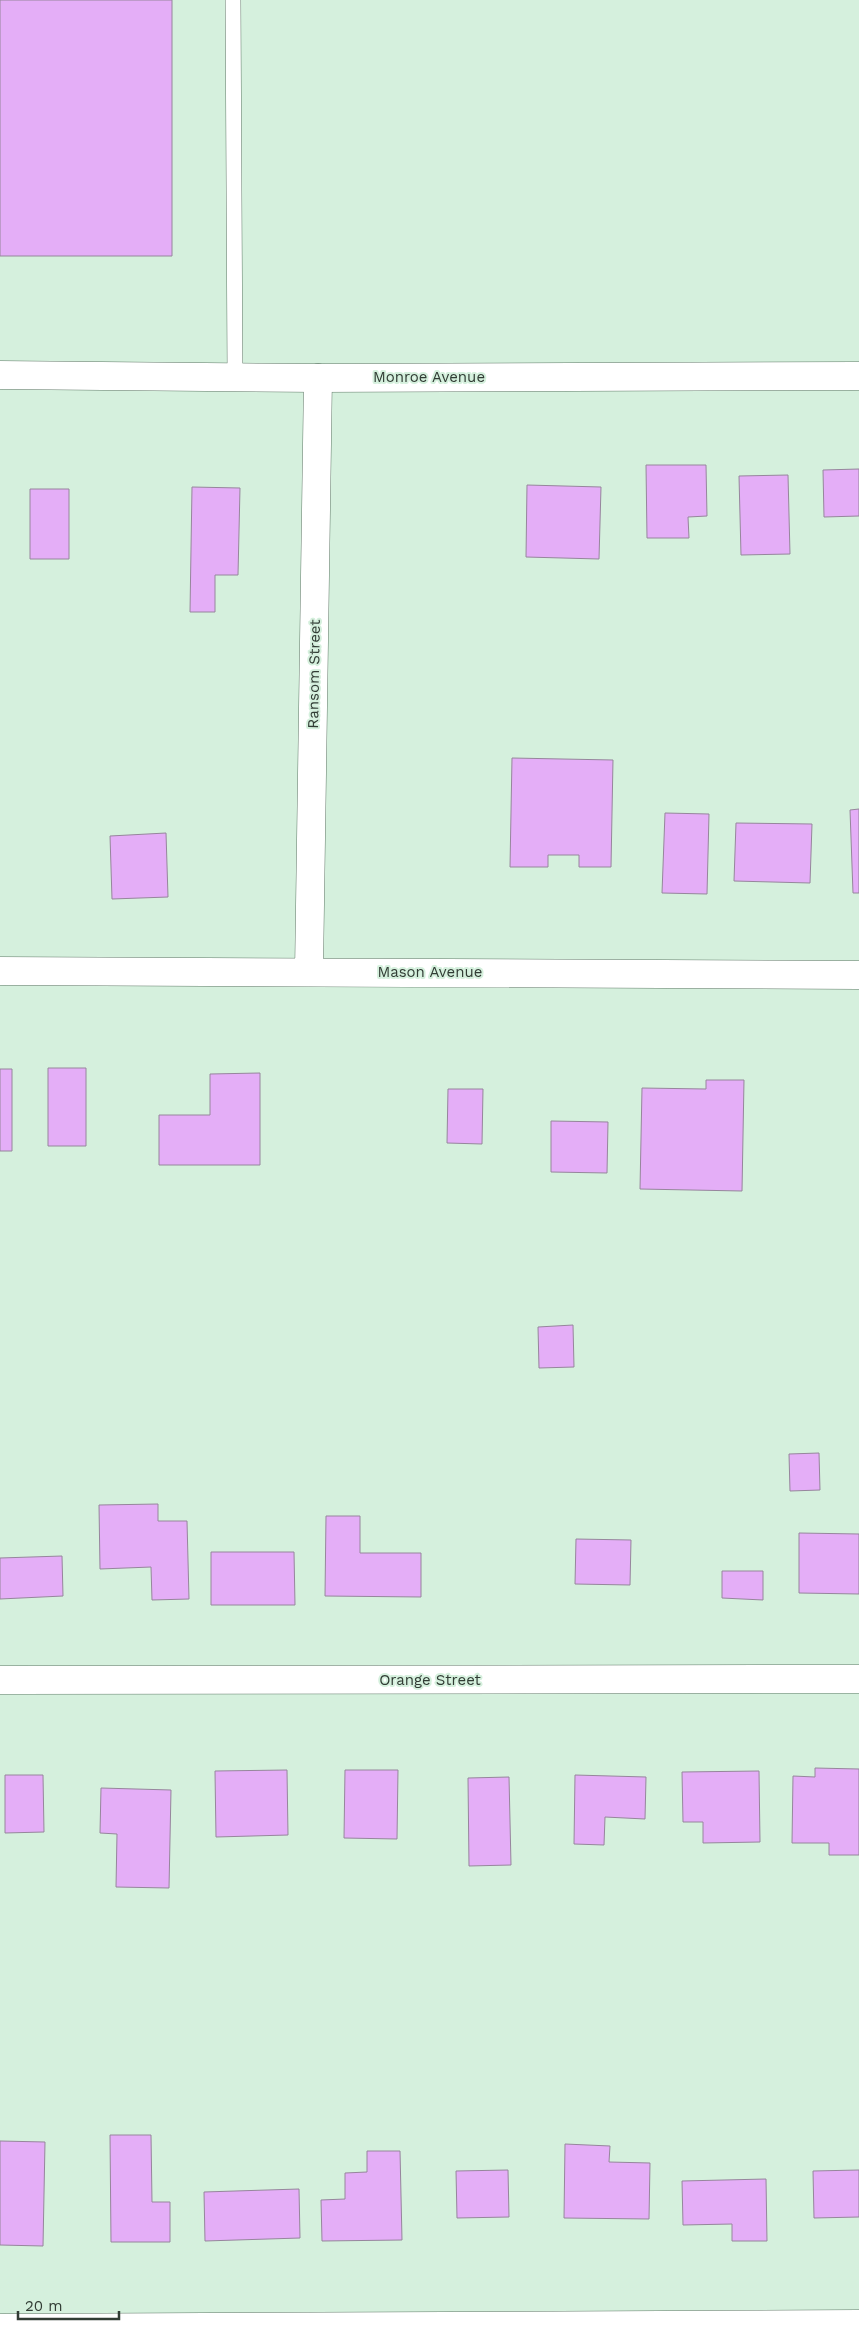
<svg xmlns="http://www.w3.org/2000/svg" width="859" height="2336" viewBox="0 0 859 2336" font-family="'Work Sans',sans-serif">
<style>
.building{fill:#e4aef7;stroke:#96869c}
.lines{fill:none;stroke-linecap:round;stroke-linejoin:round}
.lane-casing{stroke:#617968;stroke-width:16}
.street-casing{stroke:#617968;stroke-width:29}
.secondary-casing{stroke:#617968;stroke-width:29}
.lane{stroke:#fff;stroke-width:15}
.street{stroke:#fff;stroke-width:28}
.secondary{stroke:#fff;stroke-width:28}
.labels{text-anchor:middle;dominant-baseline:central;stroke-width:4;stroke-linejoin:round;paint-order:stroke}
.street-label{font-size:15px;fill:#313c34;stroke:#d5f0dd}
</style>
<rect width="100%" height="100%" fill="#d5f0dd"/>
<path class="building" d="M0,0h172v256h-172z
M646,465h60l1,51 -19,1 1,21h-42z
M859,469v47l-35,1 -1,-47z
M788,475l2,79 -49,1 -2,-79z
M527,485l74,2 -2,72 -73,-2z
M192,487l48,1 -2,87h-23v37h-25z
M30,489h39v70h-39z
M512,758l101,2 -2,107h-32v-12h-31v12h-38z
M859,809v84h-6l-3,-83z
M665,813l44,1 -2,80 -45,-1z
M736,823l76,1 -2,59 -76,-2z
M166,833l2,64 -56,2 -2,-63z
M48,1068h38v78h-38z
M0,1069h12v82h-12z
M260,1073v92h-101v-50h51v-41z
M706,1080h38l-2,111 -102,-2 2,-101 64,1z
M448,1089h35l-1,55 -35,-1z
M551,1121l57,1 -1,51 -56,-1z
M573,1325l1,42 -35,1 -1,-41z
M819,1453l1,37 -30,1 -1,-37z
M158,1504v17h29l2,78 -37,1 -1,-33 -51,2 -1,-64z
M326,1516h34v37h61v44l-96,-1z
M799,1533l60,1v60l-60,-1z
M576,1539l55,1 -1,45 -55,-1z
M211,1552h83l1,53h-84z
M62,1556l1,40 -63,3v-41z
M722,1571h41v29l-41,-2z
M815,1768l44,1v86h-30v-12h-37l1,-67 22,1z
M287,1770l1,65 -72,2 -1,-66z
M345,1770h53l-1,69 -53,-1z
M759,1771l1,71 -57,1v-21h-20l-1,-50z
M5,1775h38l1,57 -39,1z
M575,1775l71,2 -1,42 -40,-2 -1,28 -30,-1z
M509,1777l2,88 -42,1 -1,-88z
M101,1788l70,2 -2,98 -53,-1 1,-53 -17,-1z
M110,2135h41l1,67h18v40h-59z
M0,2141l45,1 -2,104 -43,-1z
M565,2144l45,2 -1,16 41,1 -1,56 -85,-1z
M367,2151h33l2,89 -80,1 -1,-41 24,-1v-26l22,-1z
M508,2170l1,47 -52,1 -1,-47z
M859,2170v47l-45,1 -1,-47z
M766,2179l1,62h-35v-17l-49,1 -1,-44z
M299,2189l1,49 -95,3 -1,-49z"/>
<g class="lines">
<g class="lane-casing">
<path id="lane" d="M233,0l2,377"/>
</g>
<g class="street-casing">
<path id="street" d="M0,971l859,4
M309,971l9,-593
M0,1680l859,-1
M0,2328l859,-4"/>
</g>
<g class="secondary-casing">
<path id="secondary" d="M0,375l318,3 541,-2"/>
</g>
<use href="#lane" class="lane"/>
<use href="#street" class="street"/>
<use href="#secondary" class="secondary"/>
</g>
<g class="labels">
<g class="street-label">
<text x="429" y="377">Monroe Avenue</text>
<text transform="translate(314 674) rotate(-89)">Ransom Street</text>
<text x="430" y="972">Mason Avenue</text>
<text x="430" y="1680">Orange Street</text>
</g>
</g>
<path d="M18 2311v8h101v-8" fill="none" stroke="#313c34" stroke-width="2.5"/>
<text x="25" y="2311" font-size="15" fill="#313c34" stroke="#d5f0dd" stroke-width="4" paint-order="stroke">20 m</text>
</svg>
